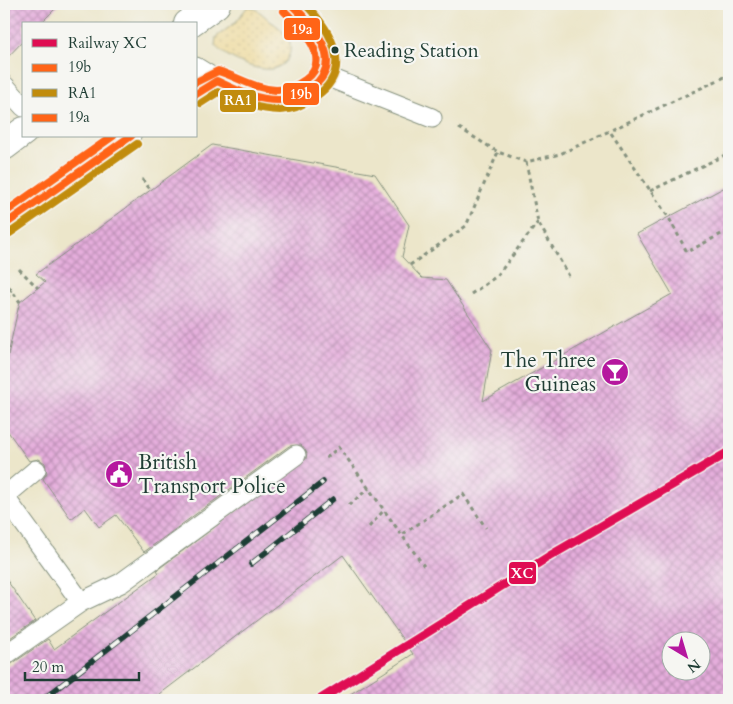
<svg xmlns="http://www.w3.org/2000/svg" width="733" height="704" viewBox="0 0 733 704" font-family="Cardo,serif">
<style>
.sand{fill:url(#sand-dots);stroke:#868c69}
.building{fill:url(#building-cross-hatch);fill-rule:evenodd}
.lines{fill:none;stroke-linecap:round;stroke-linejoin:round}
.lane-casing{stroke:#86927f;stroke-width:21}
.street-casing{stroke:#86927f;stroke-width:30}
.path{stroke:#86927f;stroke-width:3;stroke-dasharray:4 4;stroke-linecap:butt}
.lane{stroke:#fff;stroke-width:19}
.street{stroke:#fff;stroke-width:28}
.rail-casing{stroke:#1f3d34;stroke-width:5.5}
.rail{stroke:#f6f6f2;stroke-width:4;stroke-dasharray:11;stroke-linecap:butt}
.bus-1-casing{stroke:#f6f6f2;stroke-width:11}
.bus-2-casing{stroke:#f6f6f2;stroke-width:11}
.bus-3-casing{stroke:#f6f6f2;stroke-width:11}
.bus-1{stroke:#ff6417;stroke-width:8}
.bus-2{stroke:#c18c0d;stroke-width:8}
.bus-3{stroke:#ff6417;stroke-width:8}
.rail-1-casing{stroke:#f6f6f2;stroke-width:12}
.rail-1{stroke:#df0d52;stroke-width:9}
.bus-dot{fill:#1f3d34;stroke:#f6f6f2;stroke-width:2}
.labels{text-anchor:middle;dominant-baseline:central;stroke-width:4.5;stroke-linejoin:round;paint-order:stroke}
.bus-label{font-size:20px;fill:#1f3d34;stroke:#f6f6f2;text-anchor:start}
.poi-label{font-size:21px;fill:#1f3d34;stroke:#f6f6f2;text-anchor:end}
.line-badge{stroke:#f6f6f2;stroke-width:2}
.badge-label{font-size:14px;text-anchor:middle;font-weight:bold;fill:#fff}
</style>
<defs>
<pattern id="sand-dots" width="8" height="8" patternUnits="userSpaceOnUse" patternTransform="scale(1.25)"><rect width="8" height="8" fill="#eeda9e"/><path d="M2 2h.1M6 6h.1" fill="none" stroke="#ccbc89" stroke-width="1.8" stroke-linecap="round"/></pattern>
<pattern id="building-cross-hatch" width="8" height="8" patternUnits="userSpaceOnUse" patternTransform="scale(1.25)"><rect width="8" height="8" fill="#e5addc"/><path d="M0 0l8 8M0 8l8-8" fill="none" stroke="#b98eb3"/></pattern>
</defs>
<rect width="100%" height="100%" fill="#f6f6f2"/>
<filter id="ink" filterUnits="userSpaceOnUse"><feTurbulence type="fractalNoise" baseFrequency=".02" numOctaves="2"/><feDisplacementMap in="SourceGraphic" scale="10" xChannelSelector="R" yChannelSelector="G"/><feConvolveMatrix kernelMatrix="1 2 1 2 8 2 1 2 1" color-interpolation-filters="sRGB"/></filter>
<filter id="wash" filterUnits="userSpaceOnUse"><feTurbulence type="fractalNoise" baseFrequency=".0096" numOctaves="4" result="noise"/><feDisplacementMap in="SourceGraphic" scale="20" xChannelSelector="R" yChannelSelector="G"/><feGaussianBlur stdDeviation="1.12" result="paint"/><feColorMatrix in="noise" values="0 0 0 0 0 0 0 0 0 0 0 0 0 0 0 0 0 1.4 0 .05"/><feComposite in="paint" operator="in"/></filter>
<g filter="url(#wash)">
<rect width="100%" height="100%" fill="#ece6ca"/>
<path class="sand" d="M248,6c8,2 16,9 22,15 7,4 16,12 19,19 5,14 -4,27 -18,29 -17,2 -43,-11 -56,-23l1,-9 19,-14z"/>
<g id="blocks">
<path class="building" d="M4,4h56l-20,20h-16v16l-20,21z
M212,145l163,29 34,51 -7,32 20,21 24,2 46,70 -9,51 189,-107 -35,-60 92,-49v508l-13,7h-375l72,-46 -70,-99 -191,145h-148v-33l6,-2 38,-26 6,10 105,-76 -2,-3 149,-111 1,-6 -6,-8 -12,1 -145,106 -28,-37 -17,12 -14,-19 -14,11 -28,-40 4,-6 -2,-10 -6,-4 -10,2 -25,-35v-52l14,-65 2,-7 25,-20 -9,-8zM670,642h30v30h-30z
M4,576l31,45 -31,21z"/>
</g>
</g>
<g filter="url(#ink)">
<use href="#blocks" fill-opacity="0" stroke="#86927f" stroke-width="1"/>
<g class="lines">
<g class="lane-casing">
<path id="lane" d="M196,67c25,16 51,31 81,33 12,0 23,-5 33,-11 38,-28 5,-64 -19,-85
M323,75l109,43
M4,85l20,22
M196,94l21,-13
M4,225l127,-89
M4,496l77,106
M4,497l32,-27
M4,656l77,-54 40,-19 175,-128"/>
</g>
<g class="street-casing">
<path id="street" d="M188,24l28,-20
M4,146l20,-15"/>
</g>
<path class="path" d="M459,128l39,24 28,10 34,-8 169,-79
M611,133l58,85 18,34 42,-22
M526,162l12,60 31,54
M142,179l8,10
M650,191l79,-38
M410,265l56,-39 32,-74
M19,269l19,19
M4,280l16,22
M471,294l26,-18 41,-54
M4,306l7,-16
M326,458l13,-11 85,119
M349,505l20,-17
M369,527l16,-18
M403,534l60,-40 23,34"/>
<use href="#lane" class="lane"/>
<use href="#street" class="street"/>
<g class="rail-casing">
<path id="rail" d="M251,564l82,-65
M42,700l281,-218"/>
</g>
<use href="#rail" class="rail"/>
<g class="bus-1-casing">
<path id="bus-1" d="M196,94l21,-13c19,9 41,20 63,19 11,0 23,-6 32,-13 35,-25 0,-63 -21,-83
M4,225l127,-89"/>
</g>
<g class="bus-2-casing">
<path id="bus-2" d="M201,103l17,-11c19,9 40,18 62,18 12,0 25,-6 35,-13 40,-27 16,-67 -10,-93
M10,233l127,-89"/>
</g>
<g class="bus-3-casing">
<path id="bus-3" d="M196,82l22,-11c20,6 37,18 58,19 11,0 21,-4 29,-10 29,-20 -4,-53 -21,-69
M4,213l109,-77"/>
</g>
<use href="#bus-1" class="bus-1"/>
<use href="#bus-2" class="bus-2"/>
<use href="#bus-3" class="bus-3"/>
<g class="rail-1-casing">
<path id="rail-1" d="M319,700l229,-143 181,-105"/>
</g>
<use href="#rail-1" class="rail-1"/>
</g>
</g>
<defs>
<g id="bar-disc" transform="scale(1.4375)"><circle r="9.5" fill="#b5179e" stroke="#f6f6f2"/><path d="M-6-5H6L.8 .8V4.5H3.5V6h-7V4.5H-.8V.8Z" fill="#fff"/></g>
<g id="civic-disc" transform="scale(1.4375)"><circle r="9.5" fill="#b5179e" stroke="#f6f6f2"/><path d="M-.6-6.5H3V-4.5H.6V-3L4-1V1h2V6H-6V1h2V-1L-.6-3ZM-1.2 2.5V6h2.4V2.5Z" fill="#fff"/></g>
</defs>
<g fill-rule="evenodd">
<use href="#bar-disc" x="615" y="372"/>
<use href="#civic-disc" x="119" y="474"/>
</g>
<circle class="bus-dot" cx="335" cy="50" r="4.5"/>
<g class="labels">
<g class="bus-label">
<text x="344" y="50">Reading Station</text>
</g>
<g class="poi-label">
<text x="596" y="360">The Three<tspan x="596" dy="24">Guineas</tspan></text>
<text x="138" y="462" text-anchor="start">British<tspan x="138" dy="24">Transport Police</tspan></text>
</g>
</g>
<g class="line-badge">
<rect x="283" y="17" width="38" height="24" rx="5" fill="#ff6417"/>
<rect x="282" y="82" width="38" height="24" rx="5" fill="#ff6417"/>
<rect x="219" y="89" width="38" height="24" rx="5" fill="#c18c0d"/>
<rect x="508" y="561" width="29" height="24" rx="5" fill="#df0d52"/>
</g>
<g class="badge-label">
<text x="302" y="34">19a</text>
<text x="301" y="99">19b</text>
<text x="238" y="105">RA1</text>
<text x="522" y="578">XC</text>
</g>
<rect width="733" height="704" fill="none" stroke="#f6f6f2" stroke-width="20"/>
<rect x="22" y="22" width="175" height="115" fill="#f6f6f2" stroke="#a0aca6"/>
<rect x="32" y="39" width="25" height="8" fill="#df0d52" stroke="#a0aca6"/>
<text x="68" y="48" font-size="15" fill="#1f3d34">Railway XC</text>
<rect x="32" y="64" width="25" height="8" fill="#ff6417" stroke="#a0aca6"/>
<text x="68" y="72" font-size="15" fill="#1f3d34">19b</text>
<rect x="32" y="89" width="25" height="8" fill="#c18c0d" stroke="#a0aca6"/>
<text x="68" y="98" font-size="15" fill="#1f3d34">RA1</text>
<rect x="32" y="114" width="25" height="8" fill="#ff6417" stroke="#a0aca6"/>
<text x="68" y="122" font-size="15" fill="#1f3d34">19a</text>
<g transform="translate(686 656) rotate(142)"><circle r="24" fill="#f6f6f2" stroke="#a0aca6"/>
<path d="M0-4L9 19L0 12L-9 19Z" fill="#b5179e"/>
<text y="-8" font-size="14" font-weight="bold" text-anchor="middle" fill="#1f3d34">N</text>
</g>
<path d="M25 672v8h114v-8" fill="none" stroke="#1f3d34" stroke-width="2.5"/>
<text x="32" y="672" font-size="15" fill="#1f3d34" stroke="#f6f6f2" stroke-width="4" paint-order="stroke">20 m</text>
</svg>
